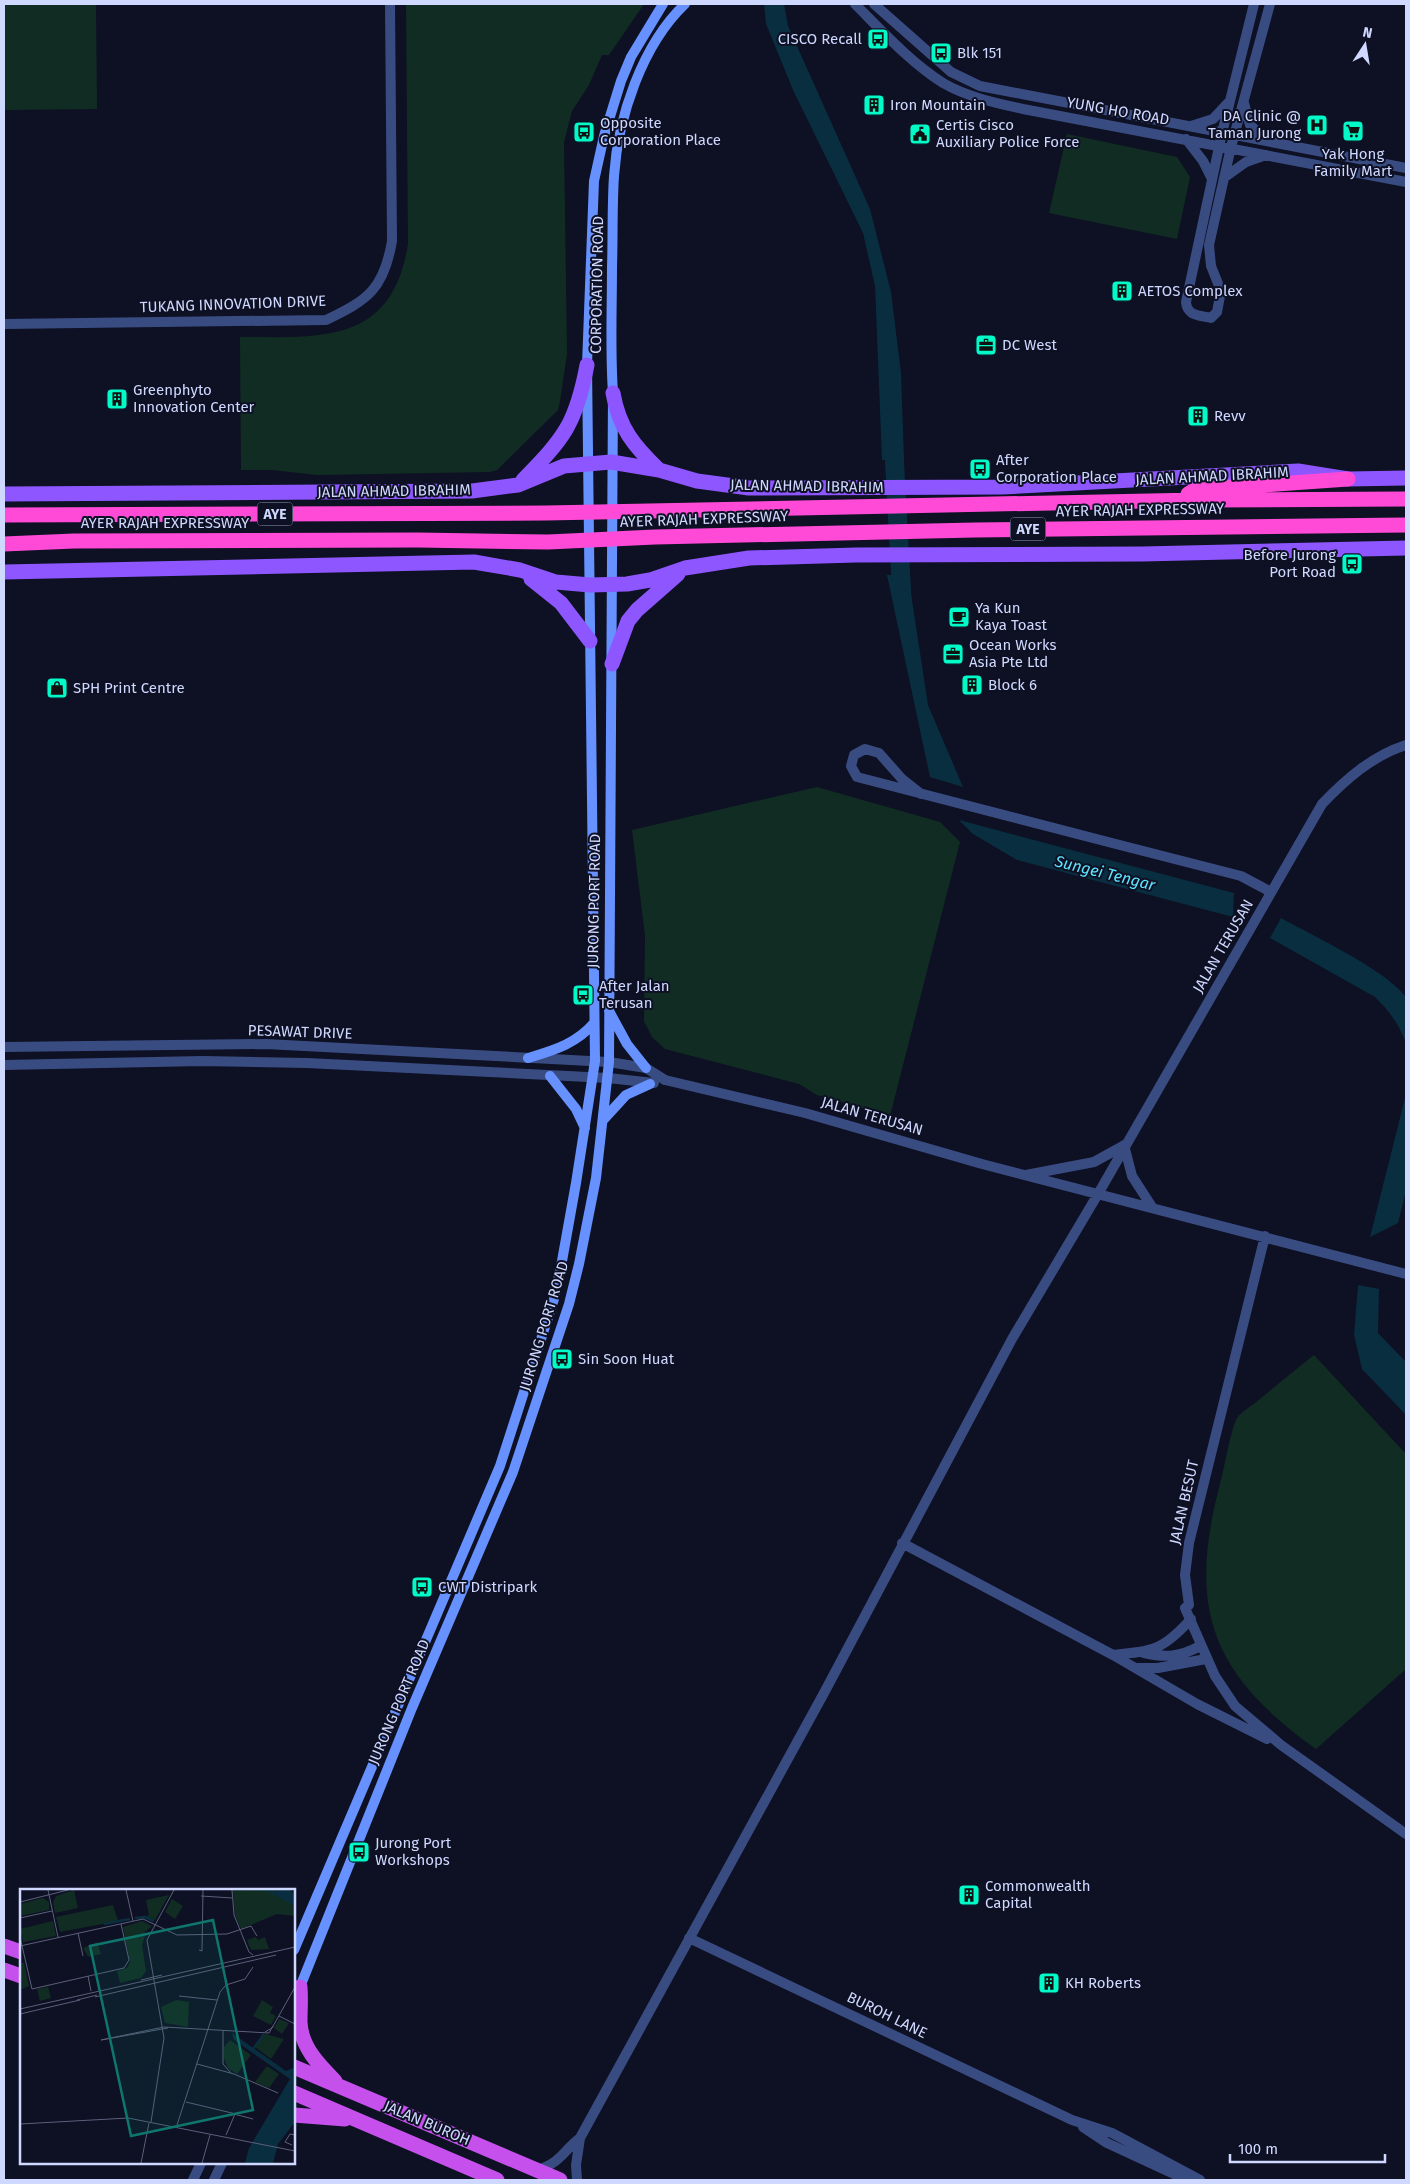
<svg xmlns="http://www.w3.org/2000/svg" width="1410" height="2184" viewBox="0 0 1410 2184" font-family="'Fira Sans',sans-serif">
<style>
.green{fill:#112d23}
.water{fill:#092e40}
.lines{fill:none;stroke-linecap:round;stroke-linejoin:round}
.river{stroke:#092e40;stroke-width:19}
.minor{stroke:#394c82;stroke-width:10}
.tertiary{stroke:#394c82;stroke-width:10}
.secondary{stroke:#6691ff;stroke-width:10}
.primary{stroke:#8d56ff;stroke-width:15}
.trunk{stroke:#c650ec;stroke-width:15}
.motorway{stroke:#ff4ad8;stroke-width:15}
.labels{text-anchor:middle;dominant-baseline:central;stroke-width:4;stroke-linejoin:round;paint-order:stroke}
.shield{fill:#0e1023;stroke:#959cbd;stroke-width:1}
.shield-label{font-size:14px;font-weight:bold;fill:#cfd8ff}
.poi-label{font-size:15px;fill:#cfd8ff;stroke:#0e1023;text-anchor:start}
.street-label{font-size:15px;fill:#cfd8ff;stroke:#0e1023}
.water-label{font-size:16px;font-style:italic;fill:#5de5ff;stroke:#0e1023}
.inset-river{fill:none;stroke:#092e40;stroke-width:2.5}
.inset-road{fill:none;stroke:#5b607b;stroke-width:1}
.view{fill:#0f766e;fill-opacity:0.15;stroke:#0f766e;stroke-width:2.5}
.inset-edge{fill:none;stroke:#cfd8ff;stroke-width:2.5}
</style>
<rect width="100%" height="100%" fill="#0e1023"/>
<path class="green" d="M4,4h92l1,105 -93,1z
M406,4h238l-35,51h-7l-13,30 -17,26 -8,31 3,212 -7,47 -2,9 -61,60 -7,2 -173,3 -45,-5h-31l-1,-133c81,0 152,8 168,-93z
M1067,134l110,23 13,20 -13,62 -128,-26z
M817,787l123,35 20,20 -70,274 -73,-21 -18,-11 -134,-35 -13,-12 -8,-16 1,-85 -13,-106z
M1314,1355l92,99v215l-90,80c-105,-75 -129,-140 -96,-265 4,-14 11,-56 17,-66 4,-6 13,-11 18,-15 19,-16 39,-32 59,-48z"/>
<path class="water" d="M764,4h20l4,22 82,183 21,83 10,81 3,87h-22l-7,-174 -12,-53 -70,-143 -27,-66z
M908,574l20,131 35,82 -33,-10 -43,-202z
M959,820l275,73 -1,24 -216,-57 -44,-26z
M1281,918c34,19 102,50 125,79v46c-7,-19 -17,-32 -31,-46l-105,-59z
M1406,1094v97l-8,32 -28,14z
M1358,1285l21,4 -1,44 28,29v53l-44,-46 -8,-34z"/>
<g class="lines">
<path class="river" d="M893,435l9,164"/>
<path class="minor" d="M855,4c27,27 55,58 88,79 24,14 53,20 80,26l383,73
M874,4l77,68 29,14 426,82
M1254,4l-32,129 -36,169c1,14 13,13 25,16l6,-6 4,-21 -10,-25 -2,-21 22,-98 39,-143
M1244,103l6,22 17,15
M1191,126l22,-7 15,-16
M1186,139l17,22 9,18
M1225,177l21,-15 20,-7
M4,324l322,-4c42,-20 58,-31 66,-79l-2,-237
M921,794l-19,-15 -23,-26 -14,-4 -11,6 -3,11 6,11c128,34 256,66 384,99l30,16
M4,1047l262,-3 343,18
M4,1065l199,-4 104,2 301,15
M665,1080l140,33 177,51 424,110
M1265,1236l-76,307 -4,32 4,30 -4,3 30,68 20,30 46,39 125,89
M902,1543l211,112 84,49 70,35
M1144,1653c22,5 36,4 56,-7
M1113,1655c41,-4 50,-5 78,-36
M1138,1668h20l48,-9
M689,1938l383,182 40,13 88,47
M1083,2127l24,16 80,37
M537,2170c25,-8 25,-18 43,-32l244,-445 188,-354 86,-145
M193,2180l8,-17
M214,2180l8,-17
M577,2180l-1,-15 4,-27"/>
<path class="tertiary" d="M609,1062l37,6 19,12
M608,1078l46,5
M1124,1145l8,31 20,31
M1026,1175l68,-13 29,-16
M1098,1194l224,-390c24,-25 50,-48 84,-59"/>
<path class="secondary" d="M609,1011l18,33 19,24
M528,1058c26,-8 48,-14 66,-35
M550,1076l26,33 9,19
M604,1119l22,-24 24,-11
M294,1950l206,-484 54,-167 8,-38 14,-78 19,-122 -8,-696 7,-184 10,-45 17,-55 10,-24 32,-53
M298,1992l114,-284 101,-236 56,-168 10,-40 17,-86 13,-116 4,-669c-3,-42 -1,-84 -1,-126 1,-30 0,-61 2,-91 4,-59 28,-131 71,-172"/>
<path class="primary" d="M613,393c6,35 21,53 46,77
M523,480c41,-42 53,-56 64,-115
M4,494l468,-3 46,-6 46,-19 47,-4 48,8 38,11 52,7 253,-1 296,-16 50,8 58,-1
M4,572l470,-10 46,8 36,12 34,3 37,-1 23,-4 35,-12 64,-10 107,-3 286,-1 264,-6
M531,579l30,24 29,38
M612,664l16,-43 9,-11 41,-36"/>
<path class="trunk" d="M4,1946l17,6
M4,1970l17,6
M300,1987c1,12 0,23 0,35 1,25 19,43 35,59
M294,2067l266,113
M294,2093l203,87
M294,2115l51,4"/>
<path class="motorway" d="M1188,494l5,-3 25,-3 130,-9
M4,515l542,-2 652,-13 208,-1
M4,544l70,-3 344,-1 130,2 107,-5 320,-7 431,-5"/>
</g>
<defs>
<g id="bus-square" transform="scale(1.125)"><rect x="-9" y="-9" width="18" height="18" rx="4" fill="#00fac8" stroke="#0e1023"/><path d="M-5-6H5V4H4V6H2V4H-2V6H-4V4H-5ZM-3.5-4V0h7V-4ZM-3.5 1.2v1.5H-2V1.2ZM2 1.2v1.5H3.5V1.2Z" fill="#111"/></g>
<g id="building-square" transform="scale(1.125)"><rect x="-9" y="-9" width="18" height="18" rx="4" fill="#00fac8" stroke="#0e1023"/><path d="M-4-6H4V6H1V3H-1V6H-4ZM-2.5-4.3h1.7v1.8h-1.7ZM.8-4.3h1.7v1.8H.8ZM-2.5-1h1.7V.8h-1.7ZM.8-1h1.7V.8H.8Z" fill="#111"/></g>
<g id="hospital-square" transform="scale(1.125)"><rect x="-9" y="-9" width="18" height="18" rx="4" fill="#00fac8" stroke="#0e1023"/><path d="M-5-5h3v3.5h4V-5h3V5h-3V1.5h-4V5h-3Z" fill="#111"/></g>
<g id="supermarket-square" transform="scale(1.125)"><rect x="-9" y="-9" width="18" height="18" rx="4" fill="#00fac8" stroke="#0e1023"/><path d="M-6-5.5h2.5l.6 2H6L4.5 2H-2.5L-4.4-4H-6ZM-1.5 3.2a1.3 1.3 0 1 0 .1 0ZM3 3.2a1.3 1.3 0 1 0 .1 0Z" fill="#111"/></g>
<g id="civic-square" transform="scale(1.125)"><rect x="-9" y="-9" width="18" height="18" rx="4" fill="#00fac8" stroke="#0e1023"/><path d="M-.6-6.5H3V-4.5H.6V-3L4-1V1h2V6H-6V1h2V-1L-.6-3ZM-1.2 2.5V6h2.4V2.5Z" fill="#111"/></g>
<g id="office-square" transform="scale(1.125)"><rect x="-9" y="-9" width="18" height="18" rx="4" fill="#00fac8" stroke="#0e1023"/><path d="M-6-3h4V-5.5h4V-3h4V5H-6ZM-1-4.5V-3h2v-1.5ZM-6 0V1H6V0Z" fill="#111"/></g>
<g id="cafe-square" transform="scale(1.125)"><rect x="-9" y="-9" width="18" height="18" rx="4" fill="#00fac8" stroke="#0e1023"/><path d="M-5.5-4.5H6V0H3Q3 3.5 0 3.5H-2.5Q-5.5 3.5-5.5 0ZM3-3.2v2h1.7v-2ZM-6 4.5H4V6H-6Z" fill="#111"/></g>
<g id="shop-square" transform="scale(1.125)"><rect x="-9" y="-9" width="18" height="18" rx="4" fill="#00fac8" stroke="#0e1023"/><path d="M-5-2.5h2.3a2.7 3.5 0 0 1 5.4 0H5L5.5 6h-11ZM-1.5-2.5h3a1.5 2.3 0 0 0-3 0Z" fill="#111"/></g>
</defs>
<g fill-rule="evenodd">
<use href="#bus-square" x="878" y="39"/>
<use href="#bus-square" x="941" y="53"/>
<use href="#building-square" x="874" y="105"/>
<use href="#hospital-square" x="1317" y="125"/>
<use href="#supermarket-square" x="1353" y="131"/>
<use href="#bus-square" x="584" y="132"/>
<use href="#civic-square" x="920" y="134"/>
<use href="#building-square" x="1122" y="291"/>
<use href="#office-square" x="986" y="345"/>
<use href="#building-square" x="117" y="399"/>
<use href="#building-square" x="1198" y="416"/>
<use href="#bus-square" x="980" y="469"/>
<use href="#bus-square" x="1352" y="564"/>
<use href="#cafe-square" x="959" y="617"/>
<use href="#office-square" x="953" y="654"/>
<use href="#building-square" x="972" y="685"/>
<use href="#shop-square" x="57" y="688"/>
<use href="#bus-square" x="583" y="995"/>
<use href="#bus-square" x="562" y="1359"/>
<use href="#bus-square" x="422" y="1587"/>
<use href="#bus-square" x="359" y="1852"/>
<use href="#building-square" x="969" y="1895"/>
<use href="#building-square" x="1049" y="1983"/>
</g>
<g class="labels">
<g class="shield">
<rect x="257.5" y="502.5" width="35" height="23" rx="4"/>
<rect x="1010.5" y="517.5" width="35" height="23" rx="4"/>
</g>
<g class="shield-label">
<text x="275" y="514">AYE</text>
<text x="1028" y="529">AYE</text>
</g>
<g class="poi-label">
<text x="862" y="39" text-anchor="end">CISCO Recall</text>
<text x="957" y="53">Blk 151</text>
<text x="890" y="105">Iron Mountain</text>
<text x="1301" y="116" text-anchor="end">DA Clinic @<tspan x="1301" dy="17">Taman Jurong</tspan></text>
<text x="600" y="123">Opposite<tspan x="600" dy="17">Corporation Place</tspan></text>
<text x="936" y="125">Certis Cisco<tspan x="936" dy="17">Auxiliary Police Force</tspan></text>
<text x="1353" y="154" text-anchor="middle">Yak Hong<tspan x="1353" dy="17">Family Mart</tspan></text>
<text x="1138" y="291">AETOS Complex</text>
<text x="1002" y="345">DC West</text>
<text x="133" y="390">Greenphyto<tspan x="133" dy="17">Innovation Center</tspan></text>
<text x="1214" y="416">Revv</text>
<text x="996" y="460">After<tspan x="996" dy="17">Corporation Place</tspan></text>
<text x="1336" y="555" text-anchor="end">Before Jurong<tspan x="1336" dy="17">Port Road</tspan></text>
<text x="975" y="608">Ya Kun<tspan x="975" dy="17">Kaya Toast</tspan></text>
<text x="969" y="645">Ocean Works<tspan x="969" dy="17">Asia Pte Ltd</tspan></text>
<text x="988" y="685">Block 6</text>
<text x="73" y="688">SPH Print Centre</text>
<text x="599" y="986">After Jalan<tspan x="599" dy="17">Terusan</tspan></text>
<text x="578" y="1359">Sin Soon Huat</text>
<text x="438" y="1587">CWT Distripark</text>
<text x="375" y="1843">Jurong Port<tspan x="375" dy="17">Workshops</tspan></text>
<text x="985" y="1886">Commonwealth<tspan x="985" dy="17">Capital</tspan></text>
<text x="1065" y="1983">KH Roberts</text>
</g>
<g class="street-label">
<text transform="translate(1118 111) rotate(10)">YUNG HO ROAD</text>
<text transform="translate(597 285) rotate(-89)">CORPORATION ROAD</text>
<text transform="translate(233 304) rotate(-2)">TUKANG INNOVATION DRIVE</text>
<text transform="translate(1212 476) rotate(-3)">JALAN AHMAD IBRAHIM</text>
<text transform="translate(807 486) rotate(1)">JALAN AHMAD IBRAHIM</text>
<text transform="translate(394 491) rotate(-1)">JALAN AHMAD IBRAHIM</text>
<text transform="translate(1140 510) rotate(-1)">AYER RAJAH EXPRESSWAY</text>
<text transform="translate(704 519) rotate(-2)">AYER RAJAH EXPRESSWAY</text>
<text x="165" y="523">AYER RAJAH EXPRESSWAY</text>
<text transform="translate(594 901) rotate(-89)">JURONG PORT ROAD</text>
<text transform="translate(1223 946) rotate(-60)">JALAN TERUSAN</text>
<text transform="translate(300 1032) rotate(2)">PESAWAT DRIVE</text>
<text transform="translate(872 1116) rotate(16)">JALAN TERUSAN</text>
<text transform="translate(544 1326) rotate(-73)">JURONG PORT ROAD</text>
<text transform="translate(1184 1502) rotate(-77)">JALAN BESUT</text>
<text transform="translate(399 1702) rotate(-67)">JURONG PORT ROAD</text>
<text transform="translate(887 2015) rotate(26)">BUROH LANE</text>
<text transform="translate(427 2123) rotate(23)">JALAN BUROH</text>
</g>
<g class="water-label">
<text transform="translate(1105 873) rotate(14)">Sungei Tengar</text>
</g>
</g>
<g transform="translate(20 1889)">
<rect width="275" height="275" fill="#0e1023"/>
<path d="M54,1l4,18 -23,5 -2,-11 3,-6zM213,1h44l18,16v10l-18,-2 -36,15 -6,-14zM149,6l-14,25 -9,-4 3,-1 -3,-15zM23,9l6,4v8l-29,6v-12zM152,10l11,7 -8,13 -10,-7zM93,16l5,16 -58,11 -4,-15zM33,32l3,15 -33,6 -3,-13zM122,32l10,5 -8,7 2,1 -4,11 4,26 -5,7 -21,5 -3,-12 10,-3 3,-6 -7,-35zM236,48l2,3 7,-3 4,12 -18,1 -4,-10zM77,53l4,12 -13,3 -5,-9zM4,74l5,23 -9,4v-27zM28,98l3,11 -11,3 -3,-12zM156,111l13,2 -1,25 -23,-4 -4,-16zM242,111l11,7 -3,6 6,3 -5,9 -18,-9zM259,130l10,4 -7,11 -8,-6zM245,145l19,5 -13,20 -16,-12zM210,151l21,15 -14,19 -9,-6 -4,-10v-11zM247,177l12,8 -10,14 -14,-6z" fill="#112d23"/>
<path d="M222,1h32l2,4 1,-4h12l6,3v13l-28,-15zM212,144l54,38 9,-4v55l-17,22 -5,19h-28l4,-15 41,-69 -56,-39z" fill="#092e40"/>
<path class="inset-river" d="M115,29l10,-1 9,4M84,35l26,-5M233,160l11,-15"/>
<path class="inset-road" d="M28,1l10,47M106,1l7,31M212,1l2,25 15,37 4,3M181,7l31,2M0,13l48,-12M0,29l32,-7M58,44l5,23M0,48l12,52 92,-21 5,-8 -8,-36M0,57l123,-27 34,16 50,-1 24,-8 6,10M179,61l3,1 1,-61M68,87l3,15M121,91l21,-5M159,107l38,4M75,108l181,-42M57,111l20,-5M0,120l275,-62M0,125l60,-14M259,127l16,8M148,139l-67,12 63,-13 105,6 4,-7M203,141v34l8,9M245,143l7,-4 23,-41M177,175l37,10 44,19M166,213l50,12M214,225l19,5M131,233l13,-84 -17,-98 27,-50M0,235l108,-6 167,33M157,236l43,-133 6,-7 19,-6 8,-12M206,246l9,-21M272,256l-7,-3 5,-8 5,1M121,274l8,-40M182,274l8,-28"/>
<path class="view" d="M193,31l40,190 -122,26 -41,-190z"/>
<rect width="275" height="275" class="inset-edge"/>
</g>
<rect width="1410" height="2184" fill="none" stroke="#cfd8ff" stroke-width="10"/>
<g transform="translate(1365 45) rotate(12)" stroke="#0e1023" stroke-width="4" paint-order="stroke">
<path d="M0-4L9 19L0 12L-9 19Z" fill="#cfd8ff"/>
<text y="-8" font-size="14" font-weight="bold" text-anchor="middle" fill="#cfd8ff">N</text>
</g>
<path d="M1230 2154v8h155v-8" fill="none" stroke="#cfd8ff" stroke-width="2.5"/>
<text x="1238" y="2154" font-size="15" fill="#cfd8ff" stroke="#0e1023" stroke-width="4" paint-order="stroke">100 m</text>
</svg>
